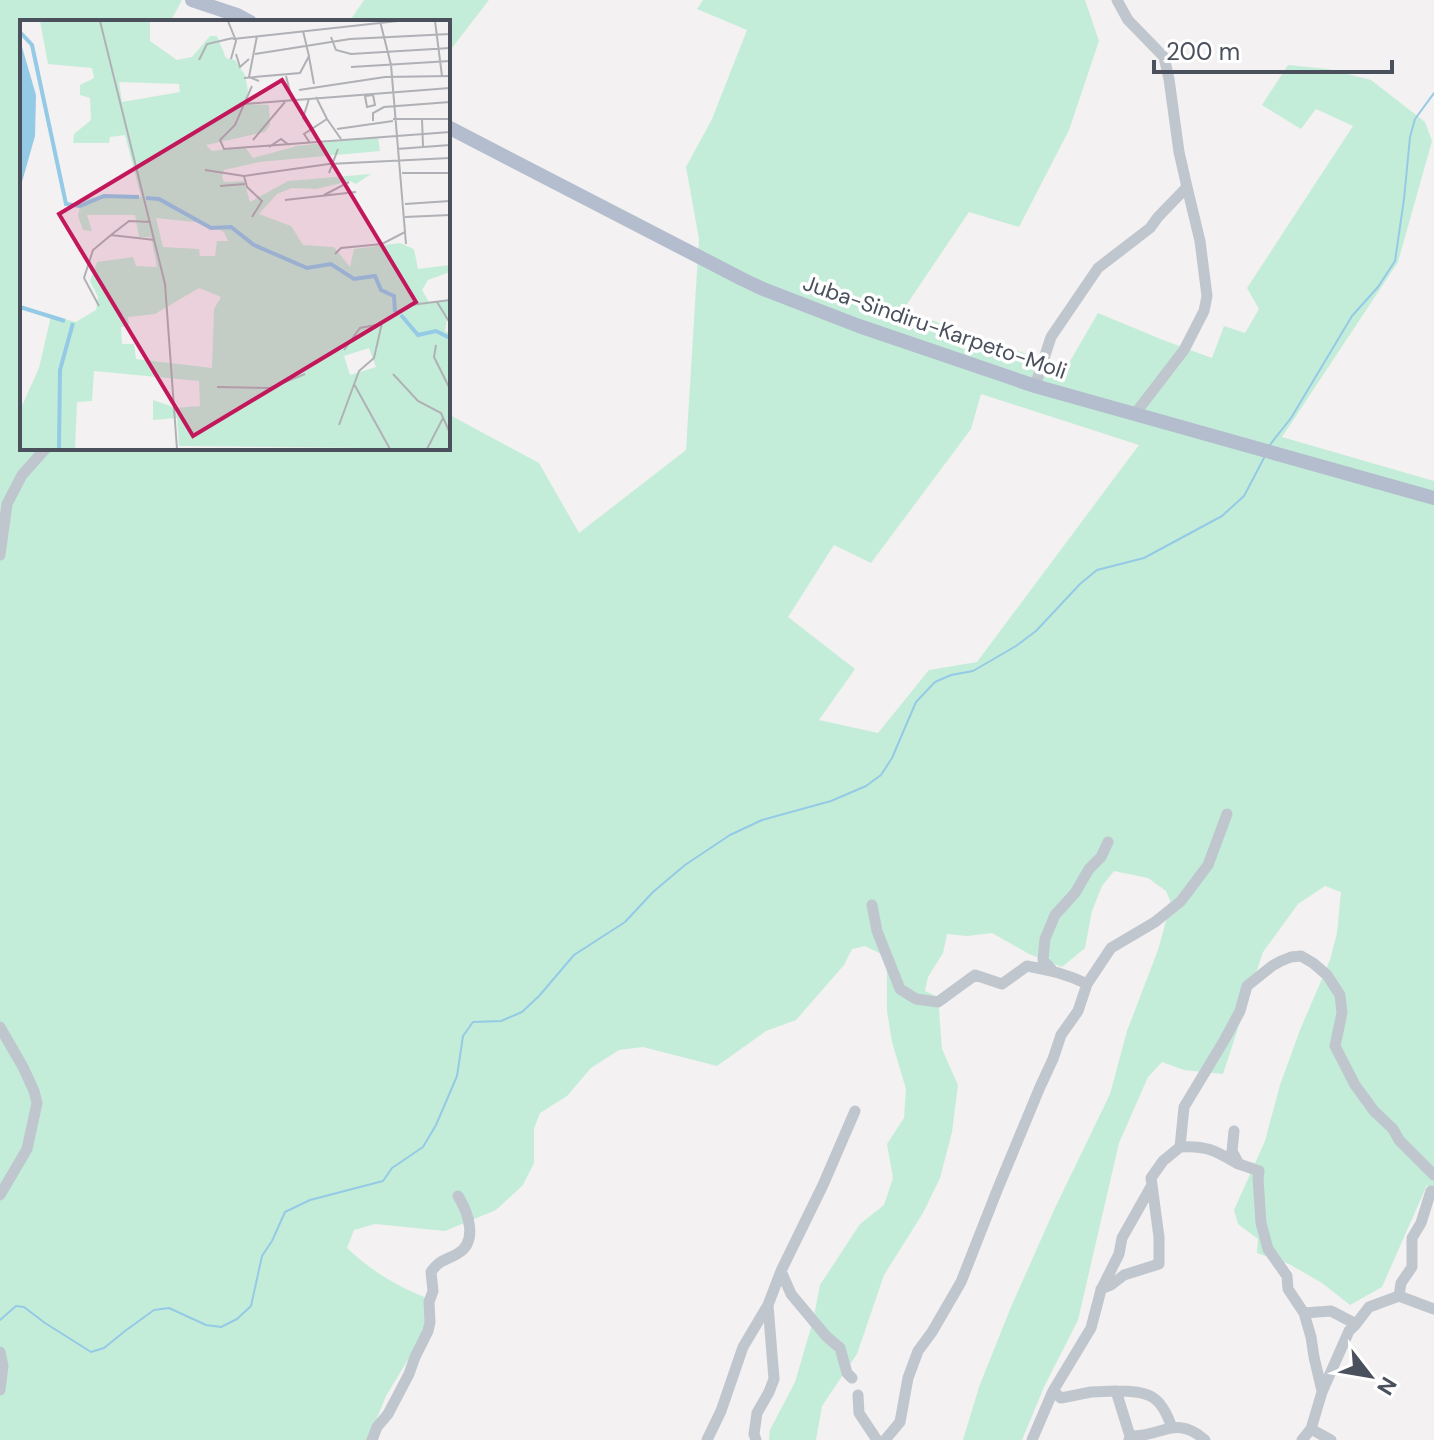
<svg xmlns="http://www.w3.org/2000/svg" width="1434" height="1440" viewBox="0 0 1434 1440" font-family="'DM Sans',sans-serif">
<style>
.green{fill:#c4edd9;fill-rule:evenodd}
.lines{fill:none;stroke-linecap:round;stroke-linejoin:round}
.stream{stroke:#94cae6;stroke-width:2}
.minor{stroke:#c0c6ce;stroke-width:11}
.major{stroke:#b3bdcd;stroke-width:14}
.labels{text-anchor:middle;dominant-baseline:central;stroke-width:7;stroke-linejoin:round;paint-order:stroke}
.street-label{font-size:22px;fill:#4a515d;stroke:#fff}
.inset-river{fill:none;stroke:#94cae6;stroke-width:4}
.inset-road{fill:none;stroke:#afb1b6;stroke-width:2}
.view{fill:#c2185b;fill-opacity:0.15;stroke:#c2185b;stroke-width:4}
.inset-edge{fill:none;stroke:#4a515d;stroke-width:4}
</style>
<rect width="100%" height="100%" fill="#f3f1f1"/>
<path class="green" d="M0,0h182l-12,22h-148v426h426v-34l91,49 40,70 107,-83 13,-211 -13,-72 26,-48 35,-89 -50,-21 6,-9h382l14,41 -30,89 -50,97 -50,-15 -66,98 163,58 32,-55 65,27 49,18 12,-32 21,7 14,-24 -12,-21 106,-162 -37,-17 -15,20 -39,-24 26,-40 40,4 43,11 54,42 7,19 -34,121 -116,175 152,44v710l-7,-6 -45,102 -32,18 -28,-22 -33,-19 -32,-11 1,-14 -20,-15 -4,-14 31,-69 15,-56 20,-55 30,-70 7,-27 4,-41 -16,-6 -27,18 -35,48 -40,122 -39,-4 -22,-8 -14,15 -29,66 -41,177 -34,67 -22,53h-59l16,-53 32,-80 44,-99 55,-114 17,-63 31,-81 13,-47 -5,-12 -18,-13 -34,-7 -12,15 -10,25 -7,37 -23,19 -33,-13 -37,-21 -25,3 -20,-2 -4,19 -15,24 -3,14 13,6 4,52 16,36 -6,47 -12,46 -17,35 -39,62 -27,79 -35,52 -6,34h-47l1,-10 25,-48 18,-61 7,-36 40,-61 24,-19 9,-27 -6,-34 17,-26 2,-29 -14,-47 -5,-31v-44l-6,-13 -16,-8 -13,3 -8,16 -48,55 -30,11 -49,35 -74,-19 -24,3 -28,18 -24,28 -27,17 -6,15v35l-11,22 -27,25 -51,21 -70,-7 -21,6 -7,18c26,24 49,38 82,51l3,21 -46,76 -18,44h-368zM981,394l158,51 -162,217 -48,8 -51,63 -59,-13 36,-51 -67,-52 46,-72 37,18 100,-134z
M364,0h125l-41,53v-31h-99z"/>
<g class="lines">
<path class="stream" d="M1269,446l22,-28 61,-102 26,-29 17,-26 9,-62 6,-62 5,-18 19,-26
M0,1320l16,-14 8,1 21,16 46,29 13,-4 21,-17 29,-21 15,-2 37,17 15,2 16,-8 14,-13 11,-50 10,-15 13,-29 25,-12 73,-19 9,-13 31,-21 13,-22 21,-49 6,-40 10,-14 28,-1 21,-9 17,-16 35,-41 51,-33 28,-30 32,-27 45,-30 32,-15 69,-19 35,-15 15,-11 11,-17 24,-56 19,-20 16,-7 22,-4 43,-25 20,-15 44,-47 17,-14 47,-12 78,-42 22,-20 21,-40"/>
<path class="minor" d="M1035,386l16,-49 47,-69 52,-40 8,-11 29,-30 -8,-35 -10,-73 -5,-22 -36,-37 -11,-20
M1134,415l50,-65 20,-39 3,-15 -7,-55 -13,-54
M0,555l7,-51 15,-29 24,-27
M872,905l5,26 23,58 16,10 22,3 37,-27 27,9 25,-18c22,4 40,8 60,18l-9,27 -17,24 -8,24 -13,28 -42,101 -37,94 -29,50 -14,19 -10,27 -8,44 -15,18
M1052,970l-9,-10 2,-21 10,-24 20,-22 14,-24 12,-12 7,-15
M1087,984l24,-36 44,-26 26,-21 27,-36 19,-51
M0,1027l23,40 11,24 3,12 -10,46 -27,46
M1234,1131l-2,20 7,13 20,7 -1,7 3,45 7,26 19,27 1,13 16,24 7,24 3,20 8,34
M1180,1147c26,-2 36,4 58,17
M781,1271l10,23 35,42 14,12 7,25 5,5
M1101,1289l10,-4 13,-10 35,-11v-27l-7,-52
M1399,1296l35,13
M1304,1313l27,-2 25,13
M0,1352l3,14 -3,24
M1053,1391l8,7 30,-6 25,-1 14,45 -1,4
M1116,1391c33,0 45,4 56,37
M858,1395l1,18 18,27
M1311,1429l20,11
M1130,1436c32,1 46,-22 75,4
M372,1440l5,-13 11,-13 21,-40 6,-17 13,-26 2,-9 -1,-20 4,-11 -2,-19c9,-13 14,-11 26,-18 22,-12 11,-42 1,-58
M707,1440l14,-29 22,-64 25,-42 13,-34 42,-86 32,-74
M756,1440l-2,-6 3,-21 12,-21 5,-13 -6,-74
M1032,1440l21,-49 38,-63 10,-38 18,-36 3,-16 30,-53 -1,-7 12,-17 17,-14 4,-40 41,-68 15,-28 7,-25 25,-20 9,-5 10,-4 10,-1 12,7 14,12 13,20 2,18 -7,33 20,39 19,26 19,18 6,11 35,35
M1302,1440l9,-11 11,-37 27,-61 7,-7 13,-17 30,-11 2,-13 11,-16v-29l9,-15 10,-32"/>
<path class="major" d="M192,0l45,15 13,7
M448,127l294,152 21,10 96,37 176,60 399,112"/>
</g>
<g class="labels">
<g class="street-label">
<text transform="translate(935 327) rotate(19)">Juba-Sindiru-Karpeto-Moli</text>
</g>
</g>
<g transform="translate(20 20)">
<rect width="430" height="430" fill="#f3f1f1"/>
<path d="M20,1h110v20l27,19 15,-3 18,-21h7l9,22 9,2 10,15 3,16 -4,13 25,1 1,20 -5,7 -59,13 6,6 33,-4 8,11 44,-12 81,-9 2,14 -121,11 -35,8 -2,7 2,5 20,-1 6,21 38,-21 83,-7 -15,10 -6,-3 -34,8 -24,-1 -15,6 -18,20 32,12 12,19 31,2 16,20 4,-18 46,-6 14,6 4,20 32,-4v7l-22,8 -6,10 7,12 21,-1 -5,30 5,2v116l-271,-3 -2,-28 -24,2v-20l23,8 24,-2 -1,-25 -105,-10 -2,30 -15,1 -2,47h-55v-39l19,-42 12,-52 25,6 20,-12 2,-13 -8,-16 7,-19 36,-5 3,9 21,1 -6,-30h-12l-4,-22h-48l5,16 -9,-1 -5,-14 3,-15 22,-6 38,2 -16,-62 -15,2 -1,6h-36l1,-9 17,-14 -1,-22 -10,-3v-10l14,-7 -2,-10 -44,-4zM99,62l60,2 1,8 -58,10zM136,198l48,5 20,9 4,9h-11l-2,15h-15l-1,-7 -36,-2zM179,268l22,9 -7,12 -2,59 -76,-9 -2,-15h-12l-1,-17h8l-1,-10 27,-3zM349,328l7,19 -26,8 -6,-19z" fill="#c4edd9" fill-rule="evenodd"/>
<path d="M0,20l16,55 -1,41 -15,53z" fill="#94cae6"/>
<path class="inset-river" d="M0,12l12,13 34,159 14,2 24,-10 35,1M126,178l13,1 52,29 20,-1 23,18 53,23 24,-4 23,15 21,-3 6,14 13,6 1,16M0,287l45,14M381,295l17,20 18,-4 14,7M39,429l1,-79 13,-47"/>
<path class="inset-road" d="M80,1l65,263 12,165M208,1l8,20 -5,18M360,1l11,44 15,179M415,1l7,55M237,16l-8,41 10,4M311,17l5,13 15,4 99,-6M213,19l165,-18M216,34l4,13 9,-8M235,34l95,-15 100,-5M289,37l5,27M179,40l8,-16 26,-6M331,47l99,-6M266,56l6,24M224,58l56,-5 9,-17 -6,-25M232,66l-17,39 -15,15 4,9 226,-17M279,70l86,-13 65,-1M353,75l2,10 -8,2 -2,-11zM289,79l-6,19 7,9M224,84l206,-16M307,99l14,20M373,99h57M402,99l1,27M353,101v-8l11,-6 66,-5M317,109l56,-8M233,120l32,-38M290,123l-6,-9 23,-15 -11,-22M249,127l12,-8 8,6M377,129l53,-4M185,150l39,6M309,153l9,-24M382,153h48M200,166l25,-2M304,175l25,-13M265,180l71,-8M385,184l45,-3M232,197l10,-16 -15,-14 -3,-11 85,-12 121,-6M385,197l45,-2M91,215l18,-14 22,1M315,234l6,-6 41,-4 23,-12M417,282l13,21M79,286l-15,-28 9,-28 18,-15 44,5M416,325l-2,12 16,32M324,330l16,-22 21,-4M373,354l25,27 23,12 9,20M334,364l36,65M197,367l53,1 35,-14M319,405l20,-54 15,-13 8,-35 29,-18 39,-5M407,429l16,-31"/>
<path class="view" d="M262,60l134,222 -223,134 -134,-222z"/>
<rect width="430" height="430" class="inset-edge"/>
</g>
<g transform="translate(1370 1376) rotate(121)" stroke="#ffffff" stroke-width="6" paint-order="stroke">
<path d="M0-6L14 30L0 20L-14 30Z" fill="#4a515d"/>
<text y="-12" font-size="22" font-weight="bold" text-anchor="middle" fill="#4a515d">N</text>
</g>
<path d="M1154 60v12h238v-12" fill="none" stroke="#4a515d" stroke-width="4"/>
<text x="1166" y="60" font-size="24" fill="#4a515d" stroke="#ffffff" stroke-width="6" paint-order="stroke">200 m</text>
</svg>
